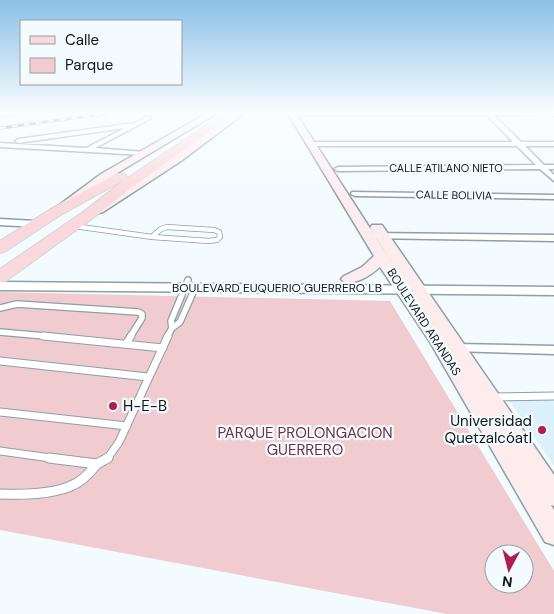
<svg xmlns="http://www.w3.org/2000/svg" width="554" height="614" viewBox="0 0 554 614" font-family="'DM Sans',sans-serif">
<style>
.built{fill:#dbf2fc}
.green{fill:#f0ccd1;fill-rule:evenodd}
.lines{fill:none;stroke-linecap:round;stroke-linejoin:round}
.service-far3-casing{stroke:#8d9fa7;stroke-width:6}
.service-far2-casing{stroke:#8d9fa7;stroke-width:8}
.service-far1-casing{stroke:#8d9fa7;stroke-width:9}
.service-casing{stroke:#8d9fa7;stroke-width:11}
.minor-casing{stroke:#8d9fa7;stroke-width:3}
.tertiary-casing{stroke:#8d9fa7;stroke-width:3}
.secondary-casing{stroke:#8d9fa7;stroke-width:3}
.primary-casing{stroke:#d4d5d6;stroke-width:2}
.service-far3{stroke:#fff;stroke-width:4.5}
.service-far2{stroke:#fff;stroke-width:5.5}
.service-far1{stroke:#fff;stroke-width:7}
.service{stroke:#fff;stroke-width:9}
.minor{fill:#fff;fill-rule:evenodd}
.tertiary{fill:#fff;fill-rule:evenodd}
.secondary{fill:#fcecee;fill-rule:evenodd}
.primary{fill:#f9d9de;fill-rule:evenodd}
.rail-casing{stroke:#4a5154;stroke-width:3}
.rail{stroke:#f3fbfe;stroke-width:2;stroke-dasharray:6;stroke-linecap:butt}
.poi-dot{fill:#af1e4e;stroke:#f3fbfe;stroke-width:2}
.labels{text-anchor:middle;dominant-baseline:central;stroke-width:4.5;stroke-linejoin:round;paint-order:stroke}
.far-street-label{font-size:11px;fill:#0f1619;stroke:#f3fbfe}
.street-label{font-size:12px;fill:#0f1619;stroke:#f3fbfe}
.near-poi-label{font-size:15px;fill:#0f1619;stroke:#f3fbfe;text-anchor:start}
.near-park-label{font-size:15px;fill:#703340;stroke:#f3fbfe}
</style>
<rect width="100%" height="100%" fill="#f3fbfe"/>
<path class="built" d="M504,393l50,1v72z"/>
<path class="green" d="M0,292l390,9 164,270v43h-107l-447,-84zM494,554h30v30h-30z"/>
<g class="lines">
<g class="service-far3-casing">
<path id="service-far3" d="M74,226l78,11
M167,227l47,3 5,2 1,5 -3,3 -8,1 -57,-4 9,-8z"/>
</g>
<g class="service-far2-casing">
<path id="service-far2" d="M0,308l17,-4 121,8 4,2v4l-12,19
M172,328l-1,-7 17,-41
M0,332l56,5
M167,337l5,-9 8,-6 15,-34"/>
</g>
<g class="service-far1-casing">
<path id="service-far1" d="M43,336l120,12
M126,344l5,-8
M0,361l148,16
M494,397l60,-1
M0,412l127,14
M0,451l58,8
M107,459l12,-17 49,-106"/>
</g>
<g class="service-casing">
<path id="service" d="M49,458l48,6 11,-6
M0,494c24,1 60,1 80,-13 7,-5 12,-11 17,-17"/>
</g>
<g class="minor-casing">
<path id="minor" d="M11,112h13l-24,5v-4z
M290,112h264v4l-60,-1 27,27h33v4h-29l19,19h10v4h-6l6,6v6l-14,-12 -202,2 -4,-2 4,-2 198,-2 -19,-19h-205l-3,-2 3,-2h201l-26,-27h-195z
M148,116l3,2 -1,1 -55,29 50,4 1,1 -3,2 -143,-8v-4l86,5 39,-20 -107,15 -3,-2 3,-2 117,-16z
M352,192l202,3v4l-199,-3 -4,-2z
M0,219l36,2 4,3 -4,3 -36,-2z
M370,233l184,2v6l-187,-3 -2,-2z
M456,344l98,2v8l-102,-3 -2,-3 2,-3z"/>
</g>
<g class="tertiary-casing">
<path id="tertiary" d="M0,282l554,5v8l-554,-5z"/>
</g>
<g class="secondary-casing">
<path id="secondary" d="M209,112h10l-110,66 -41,31 -4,1 -6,-4 43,-32z
M237,112h9l-65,49 -78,51 -4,1 -6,-4 80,-52z
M287,112h8l107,166 -32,-50 2,-3h10l172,250v31l-3,-1 3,5v35l-9,-3 -115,-200 -50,-75c-9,8 -24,18 -36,15l-3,-3 3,-3 18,-9 12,-11z"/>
</g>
<g class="primary-casing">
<path id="primary" d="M226,112h11l-106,76 -38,30 -87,63 -6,1v-13l83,-57 41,-32 -65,36 -53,35 -6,2v-12l49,-31 68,-36h8l2,3 -1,2z"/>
</g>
<use href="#service-far3" class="service-far3"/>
<use href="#service-far2" class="service-far2"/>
<use href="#service-far1" class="service-far1"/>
<use href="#service" class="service"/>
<use href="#minor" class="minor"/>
<use href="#tertiary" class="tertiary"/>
<use href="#secondary" class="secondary"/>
<use href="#primary" class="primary"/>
<g class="rail-casing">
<path id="rail" d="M0,128l120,-16"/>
</g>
<use href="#rail" class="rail"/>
</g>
<linearGradient id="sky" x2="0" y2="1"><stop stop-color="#8bc0e7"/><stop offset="0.57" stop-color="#fafdff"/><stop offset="1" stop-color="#fafdff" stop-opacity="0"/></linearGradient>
<rect width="554" height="198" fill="url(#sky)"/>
<g class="poi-dot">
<circle cx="113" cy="406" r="5"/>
<circle cx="542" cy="430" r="5"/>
</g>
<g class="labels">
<g class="far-street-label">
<text x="446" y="168">CALLE ATILANO NIETO</text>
<text transform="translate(454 195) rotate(1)">CALLE BOLIVIA</text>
</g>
<g class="street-label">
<text x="277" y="288">BOULEVARD EUQUERIO GUERRERO LB</text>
<text transform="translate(424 322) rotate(57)">BOULEVARD ARANDAS</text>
</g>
<g class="near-poi-label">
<text x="123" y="406">H-E-B</text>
<text x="532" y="421" text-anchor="end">Universidad<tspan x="532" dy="17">Quetzalcóatl</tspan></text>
</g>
<g class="near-park-label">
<text x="305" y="433">PARQUE PROLONGACION<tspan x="305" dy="17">GUERRERO</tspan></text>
</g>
</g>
<rect x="20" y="20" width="162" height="65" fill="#f3fbfe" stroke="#989fa2"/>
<rect x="30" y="36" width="25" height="8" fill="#f9d9de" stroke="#989fa2"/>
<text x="65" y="45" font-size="15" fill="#0f1619">Calle</text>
<rect x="30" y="58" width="25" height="15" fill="#f0ccd1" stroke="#989fa2"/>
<text x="65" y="70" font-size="15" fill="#0f1619">Parque</text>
<g transform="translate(509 569) rotate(187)"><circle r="24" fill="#f3fbfe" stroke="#989fa2"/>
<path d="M0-4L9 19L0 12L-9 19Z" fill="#af1e4e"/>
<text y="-8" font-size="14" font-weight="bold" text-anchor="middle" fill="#0f1619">N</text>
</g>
</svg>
